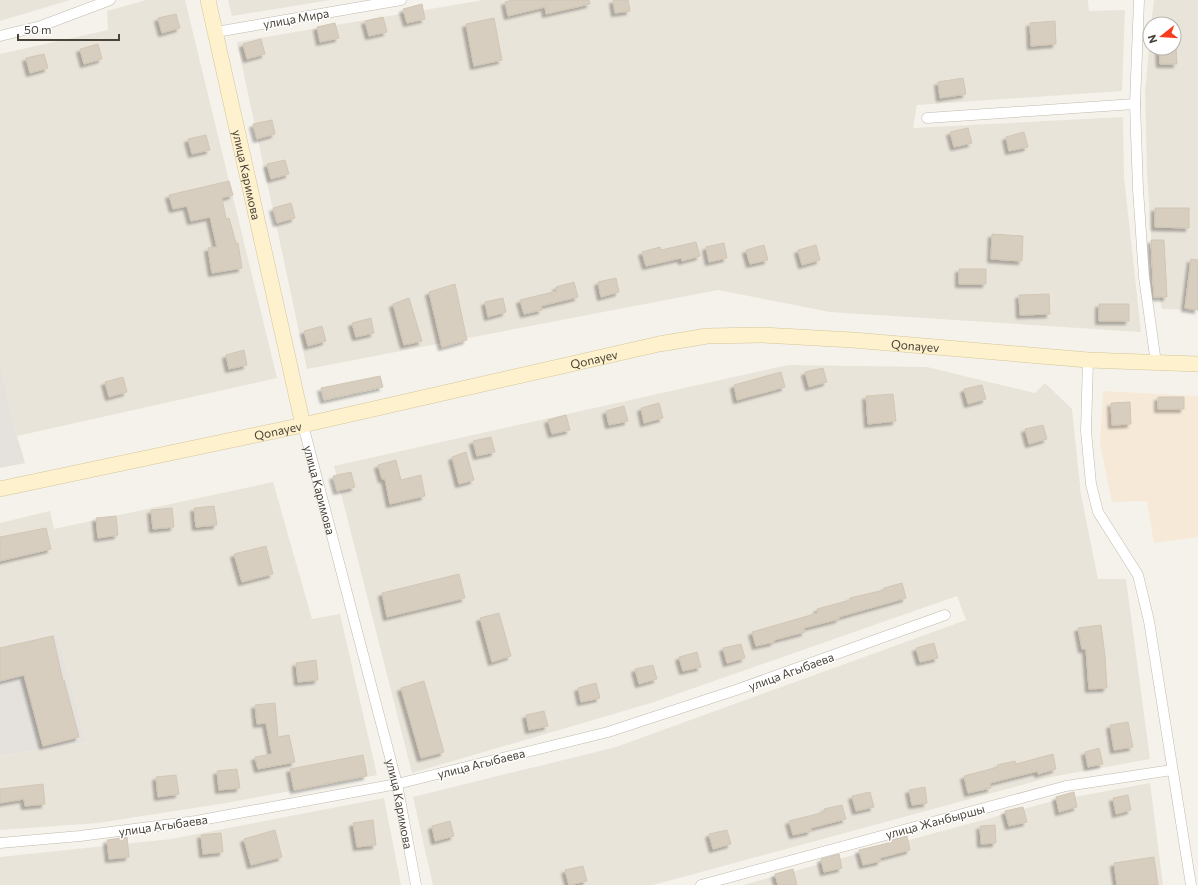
<svg xmlns="http://www.w3.org/2000/svg" width="1198" height="885" viewBox="0 0 1198 885" font-family="Commissioner,sans-serif">
<style>
.residential{fill:#e9e4d9}
.commercial{fill:#f6e9d7}
.industrial{fill:#e5e1dc}
.building{fill:#d7cec0;stroke:#d2c6b4;filter:url(#shadow)}
.lines{fill:none;stroke-linecap:round;stroke-linejoin:round}
.street-casing{stroke:#c1baad;stroke-width:11}
.secondary-casing{stroke:#d4c59b;stroke-width:16}
.street{stroke:#fff;stroke-width:10}
.secondary{stroke:#fef1cd;stroke-width:15}
.labels{text-anchor:middle;dominant-baseline:central;stroke-width:3;stroke-linejoin:round;paint-order:stroke}
.street-label{font-size:12px;fill:#4a4339;stroke:#fff}
</style>
<defs>
<filter id="shadow"><feDropShadow dx="-3.5" dy="3.5" stdDeviation="1" flood-color="#0004"/></filter>
</defs>
<rect width="100%" height="100%" fill="#f5f2eb"/>
<path class="residential" d="M0,0h70l-70,21z
M146,0h39l92,378 -260,58 -17,-72v-310l108,-24 -1,-19z
M228,0h102l-98,16z
M483,0h605l1,11 36,-1 -3,81 -205,14 -4,23 210,-11 1,60 17,155 -311,-20 -112,-22 -411,79 -70,-327z
M1154,0h44v310l-36,-1 -9,-42 -6,-95 -2,-80 5,-54v10h24v-24h-23z
M788,365l139,2 108,26 10,-10 27,26 9,86 17,84h28l24,180 -99,18 -398,108h-220l-20,-88 203,-50 350,-127 -9,-24 -306,107 -239,70 -78,-307z
M273,482l39,137 28,-5 37,161 -151,28 -128,20 -98,7v-74l86,-14 -29,-109 -57,13v-123l50,-12 4,18z
M1150,783l13,102h-420l310,-84z
M384,798l17,87h-401v-28l171,-18z"/>
<path class="commercial" d="M1103,391l95,5v141l-44,6 -7,-42 -35,1 -12,-58z"/>
<path class="industrial" d="M0,364l17,72 8,27 -25,5z
M57,633l29,109 -86,14v-110z"/>
<path class="building" d="M513,0h76l1,4 -44,10 -1,-7 -37,9 -3,-14z
M613,0h15l2,11 -15,2z
M422,4l3,15 -18,4 -4,-14z
M176,14l4,14 -18,5 -4,-15z
M383,17l4,15 -18,4 -4,-15z
M494,18l8,42 -28,6 -8,-42z
M1055,21l1,23 -25,2 -1,-23z
M335,23l4,15 -19,4 -3,-15z
M261,39l4,15 -18,5 -4,-15z
M98,44l4,15 -18,5 -4,-15z
M1159,48h17l1,16h-17z
M44,54l4,14 -18,5 -4,-15z
M963,78l3,16 -26,4 -2,-16z
M272,120l3,14 -18,5 -4,-15z
M968,128l4,15 -18,4 -4,-15z
M1024,132l4,15 -19,4 -3,-14z
M206,135l4,15 -18,4 -4,-15z
M285,160l4,14 -18,5 -4,-15z
M229,181l4,14 -11,3 4,21 3,-1 7,25h2l4,25 -30,5 -4,-25 9,-1 -7,-30 -19,4 -4,-15 -14,3 -4,-14z
M291,203l4,15 -18,5 -4,-15z
M1155,208h34v20l-34,-1z
M992,234l31,2 -1,25 -31,-2z
M1151,240h13l3,57h-13z
M696,242l4,14 -18,5 -1,-3 -35,8 -4,-14 18,-5 1,3z
M724,243l3,15 -18,4 -3,-15z
M764,245l4,15 -18,4 -4,-14z
M816,245l4,15 -18,5 -4,-15z
M1191,259l7,1v50l-13,-2z
M959,269h27v15h-27z
M616,278l3,14 -18,5 -3,-15z
M574,282l4,15 -37,9 1,4 -18,4 -4,-14 37,-9 -1,-4z
M455,284l12,56 -25,7 -13,-55z
M1049,294l1,20 -30,1 -1,-20z
M409,298l13,43 -18,4 -11,-41z
M503,298l3,14 -18,5 -3,-15z
M1099,304h30v17h-30z
M371,318l3,15 -18,4 -4,-14z
M322,326l4,15 -18,5 -4,-15z
M244,350l3,15 -18,4 -3,-14z
M823,368l4,14 -18,5 -4,-15z
M781,372l4,15 -48,13 -3,-15z
M380,376l3,11 -59,13 -3,-12z
M123,377l4,15 -18,5 -4,-15z
M982,385l4,14 -18,5 -4,-15z
M893,394l3,27 -28,3 -2,-28z
M1158,397h26v12h-26z
M1130,402l1,22 -19,1 -1,-22z
M659,403l4,15 -19,5 -3,-15z
M624,406l4,15 -19,4 -3,-14z
M566,415l4,15 -18,4 -4,-14z
M1043,425l4,14 -18,5 -4,-15z
M491,437l4,15 -18,4 -4,-15z
M466,452l8,28 -15,4 -7,-27z
M396,460l5,20 20,-5 4,21 -35,8 -5,-25h-3l-4,-14z
M351,472l4,15 -18,4 -4,-15z
M214,506l3,19 -21,2 -2,-19z
M172,508l2,19 -21,2 -2,-19z
M116,516l2,19 -20,3 -2,-20z
M46,528l5,21 -51,12v-24z
M266,546l7,28 -31,8 -8,-28z
M459,574l6,24 -78,19 -5,-24z
M902,583l4,15 -67,19v2l-35,9 1,4 -31,8v2l-18,4 -4,-14 66,-19 -1,-4 33,-9v-2l34,-8v-2z
M499,613l12,43 -19,6 -12,-44z
M1101,625l4,31 2,32 -18,1 -3,-40h-4l-4,-21z
M53,636l10,45 1,-1 15,57 -36,9 -19,-71 -24,6v-33z
M934,643l4,15 -18,4 -4,-14z
M741,644l4,14 -18,5 -4,-15z
M697,652l4,15 -18,4 -4,-14z
M316,660l2,20 -20,2 -2,-19z
M653,665l4,14 -18,5 -4,-15z
M424,681l20,71 -23,6 -20,-70z
M596,683l4,15 -19,4 -3,-14z
M275,703l3,34 11,-2 6,27 -37,7 -3,-12 17,-3 -6,-31 -9,1 -2,-19z
M544,711l4,15 -19,4 -3,-15z
M1128,722l5,25 -19,3 -4,-25z
M1099,748l4,16 -15,3 -3,-15z
M1053,754l3,15 -18,5v-3l-48,12 1,5 -23,5 -4,-17 34,-9 -1,-2 18,-4 1,3z
M363,755l4,21 -73,14 -4,-21z
M237,769l3,19 -21,2 -2,-19z
M176,775l3,19 -21,3 -2,-20z
M43,784l2,20 -20,2 -1,-7 -24,4v-14z
M925,787l2,16 -15,2 -3,-15z
M870,792l4,15 -18,4 -4,-15z
M1074,792l3,15 -18,5 -3,-15z
M1128,795l3,15 -15,4 -3,-16z
M842,805l4,14 -35,9v3l-18,4 -4,-14 36,-9 -1,-3z
M1023,807l4,15 -18,4 -4,-15z
M373,820l3,25 -19,2 -4,-24z
M450,821l4,15 -19,5 -3,-15z
M995,825l1,18 -15,1 -1,-18z
M275,830l7,27 -31,8 -7,-26z
M727,830l4,14 -18,5 -4,-15z
M221,833l2,19 -20,2 -2,-19z
M907,836l3,14 -30,8 1,3 -18,4 -4,-15 30,-7v-2z
M127,837l2,20 -20,2 -2,-19z
M839,854l3,14 -18,4 -3,-13z
M1154,857l4,28h-41l-3,-22z
M583,866l4,15 -18,4 -4,-15z
M793,869l4,16h-19l-3,-11z"/>
<g class="lines">
<g class="street-casing">
<g id="street">
<path d="M1139,0l-4,104 3,85 6,88 12,86"/>
<path d="M216,32l185,-32"/>
<path d="M0,36l41,-10 69,-26"/>
<path d="M927,118l208,-14"/>
<path d="M1088,360l-2,71 5,53 7,28 40,63 11,46 42,264"/>
<path id="s1" d="M303,425l94,359 19,101"/>
<path d="M0,843l80,-7 116,-15 201,-37 211,-52 128,-42 209,-75"/>
<path d="M701,885l365,-99 106,-16"/>
</g>
</g>
<g class="secondary-casing">
<g id="secondary">
<path id="s2" d="M208,0l95,425"/>
<path id="s3" d="M0,489l303,-64 356,-81 48,-8 55,-1 91,5 235,20 110,4"/>
</g>
</g>
<use href="#street" class="street"/>
<use href="#secondary" class="secondary"/>
</g>
<g class="labels">
<g class="street-label">
<text transform="translate(296 18) rotate(-10)">улица Мира</text>
<text stroke="none"><textPath href="#s2" startOffset="179">улица Каримова</textPath></text>
<text stroke="none"><textPath href="#s3" startOffset="932">Qonayev</textPath></text>
<text stroke="none"><textPath href="#s3" startOffset="608">Qonayev</textPath></text>
<text stroke="none"><textPath href="#s3" startOffset="284">Qonayev</textPath></text>
<text stroke="none"><textPath href="#s1" startOffset="67">улица Каримова</textPath></text>
<text transform="translate(791 671) rotate(-20)">улица Агыбаева</text>
<text transform="translate(481 763) rotate(-14)">улица Агыбаева</text>
<text stroke="none"><textPath href="#s1" startOffset="391">улица Каримова</textPath></text>
<text transform="translate(935 821) rotate(-15)">улица Жанбыршы</text>
<text transform="translate(163 825) rotate(-8)">улица Агыбаева</text>
</g>
</g>
<g transform="translate(1162 36) rotate(253)"><circle r="19" fill="#ffffff" stroke="#b7b4b0"/>
<path d="M0-3L7 15L0 10L-7 15Z" fill="#f83c20"/>
<text y="-6" font-size="11" font-weight="bold" text-anchor="middle" fill="#4a4339">N</text>
</g>
<path d="M18 34v6h101v-6" fill="none" stroke="#4a4339" stroke-width="2"/>
<text x="24" y="34" font-size="12" fill="#4a4339" stroke="#ffffff" stroke-width="3" paint-order="stroke">50 m</text>
</svg>
